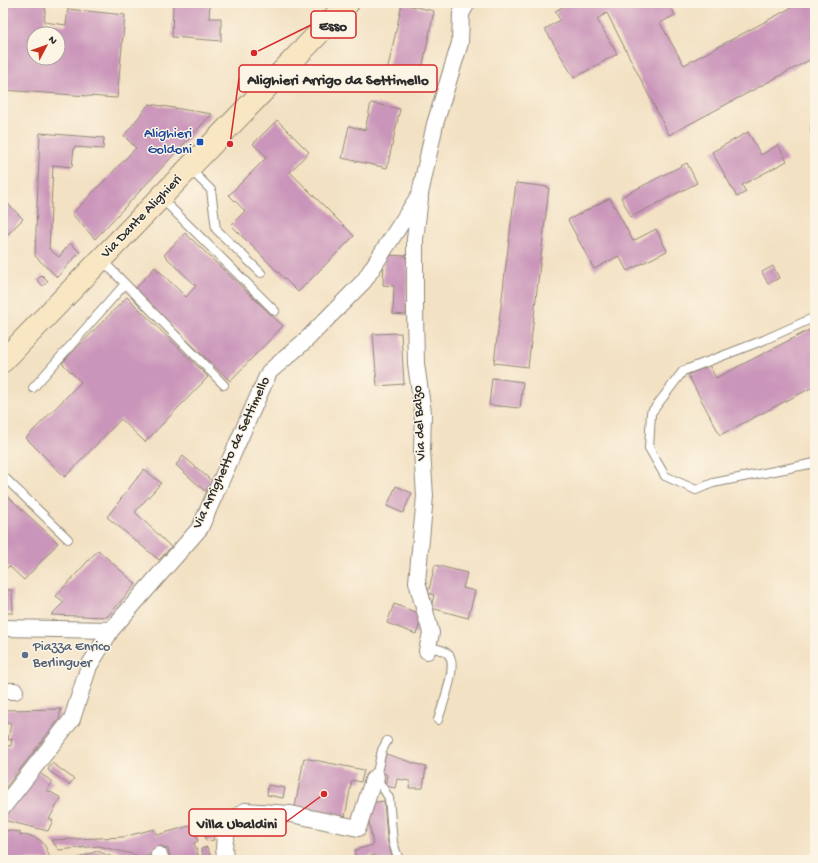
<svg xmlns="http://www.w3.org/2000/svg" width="818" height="863" viewBox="0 0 818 863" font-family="'Gochi Hand',sans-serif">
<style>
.building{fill:#ca95ba;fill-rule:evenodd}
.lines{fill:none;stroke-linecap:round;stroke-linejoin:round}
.lane-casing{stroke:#8f8677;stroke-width:10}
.street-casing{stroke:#8f8677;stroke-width:18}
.secondary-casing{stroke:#8f8677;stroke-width:24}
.lane{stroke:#fff;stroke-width:8}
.street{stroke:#fff;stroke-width:16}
.secondary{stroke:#f9e7c3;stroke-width:22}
.transit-dot{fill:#1a4fb4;stroke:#fcf5e5;stroke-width:1.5}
.service-dot{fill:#5c6f8a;stroke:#fcf5e5;stroke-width:1.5}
.labels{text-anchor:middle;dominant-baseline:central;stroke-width:3;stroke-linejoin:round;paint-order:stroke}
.transit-label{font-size:14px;fill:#164399;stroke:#fcf5e5;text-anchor:end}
.street-label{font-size:14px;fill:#2b2b2b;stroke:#fcf5e5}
.service-label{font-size:14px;fill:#4e5e75;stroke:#fcf5e5;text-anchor:start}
.leader{fill:none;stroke:#d62828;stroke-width:1.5}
.callout-dot{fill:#d62828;stroke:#fcf5e5;stroke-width:1.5}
.callout{fill:#fcf5e5;stroke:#d62828;stroke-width:1.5}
.callout-label{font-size:15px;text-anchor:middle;font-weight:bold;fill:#2b2b2b}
</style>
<rect width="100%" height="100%" fill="#fcf5e5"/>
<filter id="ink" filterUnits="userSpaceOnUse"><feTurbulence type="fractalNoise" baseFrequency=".025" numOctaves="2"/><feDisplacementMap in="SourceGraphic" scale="8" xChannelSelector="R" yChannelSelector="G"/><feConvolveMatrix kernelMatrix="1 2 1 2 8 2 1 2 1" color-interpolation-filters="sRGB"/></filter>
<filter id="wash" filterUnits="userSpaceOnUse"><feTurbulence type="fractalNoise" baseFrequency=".012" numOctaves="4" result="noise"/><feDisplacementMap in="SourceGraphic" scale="16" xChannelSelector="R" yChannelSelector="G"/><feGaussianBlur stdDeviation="0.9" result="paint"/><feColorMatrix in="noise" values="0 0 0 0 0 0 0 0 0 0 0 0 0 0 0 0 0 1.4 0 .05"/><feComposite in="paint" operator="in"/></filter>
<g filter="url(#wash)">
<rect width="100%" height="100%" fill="#f3e1c3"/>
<g id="blocks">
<path class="building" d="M3,3h43l-2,19 22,3 2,-16 57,6 -8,83 -114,-8zM34,34h24v24h-24z
M173,3h37l-1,15h12v23l-49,-4z
M570,3h99l6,12 -15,8 24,42 116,-62h15v54l-146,78 -62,-122 -10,6 20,35 -43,24 -29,-49 15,-9 -5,-9z
M402,4l32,7 -16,77 -33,-7z
M371,103l29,6 -13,59 -45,-10 7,-32 16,4z
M149,104l63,10 -117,125 -23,-25 64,-66 -12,-12z
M277,120l32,32 -19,20 64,64 -56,56 -67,-67 14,-14 -16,-16 38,-38 -14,-13z
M748,132l13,23 17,-10 9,16 -45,24 4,7 -9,5 -25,-45z
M40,133l64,5 -1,11 -29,-2 -2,20 -19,-2 -4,84 10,8 11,-14 10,9 -23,25 -22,-21z
M687,163l10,20 -66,34 -10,-20z
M516,183l33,4 -21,180 -34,-4z
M610,198l23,43 23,-12 11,22 -40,20 -8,-15 -25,13 -26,-49z
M3,199l20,20 -20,20z
M185,233l98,93 -53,55 -96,-91 21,-23 31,30 10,-11 -32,-31z
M384,255l24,1 -2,59 -13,-1 1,-28 -11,-1z
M773,266l6,12 -11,6 -6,-12z
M42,275l6,6 -5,5 -6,-6z
M127,297l81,80 -63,65 -24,-23 -56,58 -39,-39 55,-56 -19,-19z
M815,327v59l-95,49 -32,-60 21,-10 7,13z
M401,333l3,51 -27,2 -4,-52z
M492,378l31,4 -3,26 -31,-3z
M183,456l30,26 -8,9 -29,-26z
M144,469l17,14 -26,29 36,35 -12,13 -52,-43z
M396,486l16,7 -9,20 -16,-7z
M3,492l55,51 -34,37 -15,-14 -6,6z
M98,550l38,34 -29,33 -56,-2 13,-13 -8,-6z
M435,565l32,8 -4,15 12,3 -7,27 -37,-10 3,-13 -6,-2z
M3,590h9l1,23h-10z
M394,604l29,11 -7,19 -29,-11z
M61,709l-2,10 -56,72v-46l8,1 1,-7 -4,1 3,-17h-8v-13z
M386,754l40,13 -3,21h-14l1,-7 -13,-2 -2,9 -10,-2 2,-11 -6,-4z
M304,758l60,12 -3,12 -9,-2 -7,37 -50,-10z
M52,763l22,16 -5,6 -21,-15z
M38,772l15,10 -6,8 14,8 -12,21 4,1 -5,11 -45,-11v-6z
M268,785l17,3 -2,10 -16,-3z
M384,801l3,38 6,21h-16l-3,-5 -19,5v-10l18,-5 -4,-23 1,-19z
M219,818l-6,15 1,7 -8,1 -4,-17z
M193,825l5,16 -4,2 5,14 4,-2 -2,-6 6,-2 5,13h-41l-3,-11 -7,-3 -8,3 1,4 -16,6 -2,-4 -37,-9 -40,4 -8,-10 72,-3 31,-8 3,6z
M3,830l17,2v3l11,1 9,4 5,6 6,14h-48z
M97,851l23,9h-47z"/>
</g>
</g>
<g filter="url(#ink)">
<use href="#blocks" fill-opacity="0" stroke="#8f8677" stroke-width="1"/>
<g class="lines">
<g class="lane-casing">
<path id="lane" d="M815,128v3
M190,169l21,21 5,39 45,44
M161,198l114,113
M102,260l122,125
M815,317l-51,23 -81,31 -32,42 -2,35 16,28 31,14 17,-7 102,-20
M33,388l92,-104
M3,476l65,63
M429,647c7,2 15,2 20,8 9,12 -7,51 -11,65
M387,741l-5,9 -6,27 13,21 4,45 6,17"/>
</g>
<g class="street-casing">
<path id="street" d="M420,198l-5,41v73l1,52 7,49 -1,38 3,45 -8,86 14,51 -4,18
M3,628l108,2
M3,691h12
M3,807l69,-88 17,-53 22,-36 89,-102 69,-156 36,-31 59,-60 56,-87 15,-70 25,-81 1,-29 6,-11
M159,855l2,5
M226,860c-6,-20 3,-38 19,-49l46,3 67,14 15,-48 3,-3"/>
</g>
<g class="secondary-casing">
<path id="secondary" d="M3,361l345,-358"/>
</g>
<use href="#lane" class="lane"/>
<use href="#street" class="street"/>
<use href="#secondary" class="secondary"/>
</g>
</g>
<rect class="transit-dot" x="196" y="138" width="8" height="8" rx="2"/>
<circle class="service-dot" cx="25" cy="655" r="4"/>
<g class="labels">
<g class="transit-label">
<text x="192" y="134">Alighieri<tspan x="192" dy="16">Goldoni</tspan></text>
</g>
<g class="street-label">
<text transform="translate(142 217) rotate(-46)">Via Dante Alighieri</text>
<text transform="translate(420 423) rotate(-93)">Via del Balzo</text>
<text transform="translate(232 453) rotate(-65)">Via Arrighetto da Settimello</text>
</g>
<g class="service-label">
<text x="33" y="647">Piazza Enrico<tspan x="33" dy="16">Berlinguer</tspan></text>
</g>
</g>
<path class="leader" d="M254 53L311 25M230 144L239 78M324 794L286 822"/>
<g class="callout-dot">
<circle cx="254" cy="53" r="4"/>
<circle cx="230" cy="144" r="4"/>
<circle cx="324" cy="794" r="4"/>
</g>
<g class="callout">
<rect x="311" y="11" width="45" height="27" rx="4"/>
<rect x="239" y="65" width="198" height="27" rx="4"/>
<rect x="189" y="809" width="97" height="27" rx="4"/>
</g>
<g class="callout-label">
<text x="333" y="30">Esso</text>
<text x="338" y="84">Alighieri Arrigo da Settimello</text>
<text x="237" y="828">Villa Ubaldini</text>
</g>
<rect width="818" height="863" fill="none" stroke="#fcf5e5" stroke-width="16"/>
<g transform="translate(46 46) rotate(49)"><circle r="19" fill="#fcf5e5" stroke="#a8a49b"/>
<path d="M0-3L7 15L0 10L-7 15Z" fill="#c8321e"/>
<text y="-6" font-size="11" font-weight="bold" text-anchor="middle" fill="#2b2b2b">N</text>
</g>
</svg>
